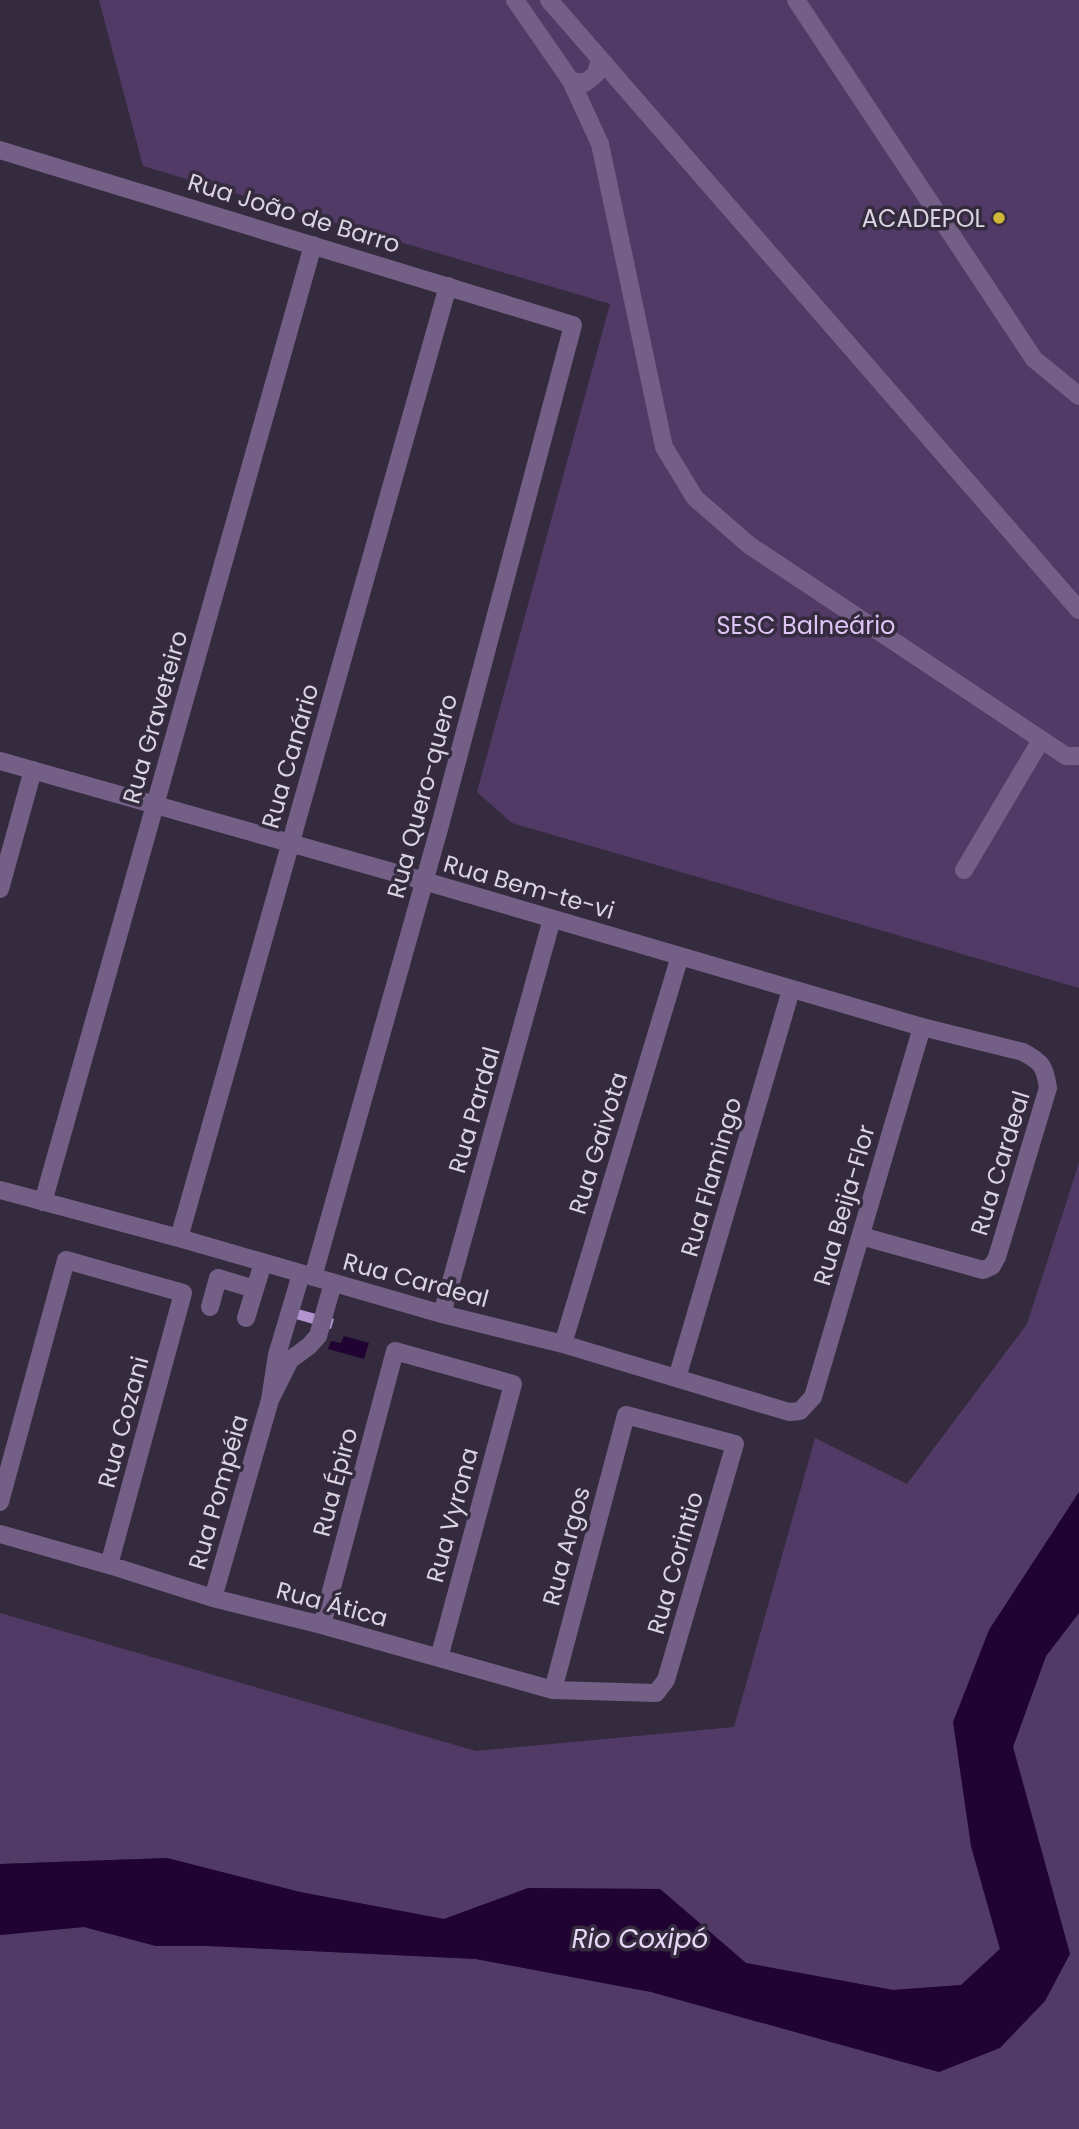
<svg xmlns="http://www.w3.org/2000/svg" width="1079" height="2129" viewBox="0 0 1079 2129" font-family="Poppins,sans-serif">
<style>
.green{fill:#523a66}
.water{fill:#200332}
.building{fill:#b394ce}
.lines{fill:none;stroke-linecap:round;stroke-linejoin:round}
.minor{stroke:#745f87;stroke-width:18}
.poi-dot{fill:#cfb837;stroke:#352b3e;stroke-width:2.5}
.labels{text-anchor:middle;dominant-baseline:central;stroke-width:7;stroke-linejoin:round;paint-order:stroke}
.street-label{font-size:24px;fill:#dad4e0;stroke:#352b3e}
.poi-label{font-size:24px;fill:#dad4e0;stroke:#352b3e;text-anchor:end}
.park-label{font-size:24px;fill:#dec4f5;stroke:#352b3e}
.water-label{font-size:26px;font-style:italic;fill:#e8d7f8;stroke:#352b3e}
</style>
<rect width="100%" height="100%" fill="#352b3e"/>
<path class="green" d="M99,0h980v988l-567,-165 -35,-31 133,-488 -467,-138z
M1079,1163v329l-90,138 -18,216 29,103 -39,36 -68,5 -147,-27 -86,-74 -132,-1 -84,31 -144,-27 -133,-34 -167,6v-251l476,138 258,-24 81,-289 92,46 120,-160z
M1079,1613v516h-1079v-194l84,-8 72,19h51l269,13 175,33 288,80 131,-118 -57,-207 33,-91z"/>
<path class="water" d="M344,1336l25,7 -5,16 -36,-10 3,-8 10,2z
M1079,1492v121l-33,43 -33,91 57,207 -25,47 -45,47 -61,24 -288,-80 -175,-33 -269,-13h-51l-72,-19 -84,8v-71l167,-6 133,34 144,27 84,-31 132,1 86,74 147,27 68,-5 39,-36 -29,-103 -18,-124 36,-92z"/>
<path class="building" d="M287,1306l47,13 -3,10 -46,-13z"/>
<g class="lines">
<path class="minor" d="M515,0l56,81 29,63 64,303 31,51 54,47 317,211h13
M549,0l530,610
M796,0l238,359 45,37
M571,81l14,2 11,-9 4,-15
M0,150l573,175 -134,504 -126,448
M0,761l424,120 498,146 101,25c19,10 22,15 25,36l-51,169 -5,9 -9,4 -122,-34
M964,870l77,-130
M0,889l33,-119
M0,1190l179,48 263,76 121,30 226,68 11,-1 13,-14 109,-370
M43,1202l270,-957
M179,1238l269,-952
M301,1274l-24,81 -7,45 20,-40 19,-14 9,-10 15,-53
M210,1307l8,-29 37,11
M442,1314l110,-395
M246,1318l17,-55
M563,1344l117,-388
M677,1378l114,-388
M0,1502l66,-242 117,33 -74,272
M0,1534l109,31 104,33 109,27 231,65 103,3 10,-13 69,-236 -109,-29 -73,275
M213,1598l57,-198
M322,1625l73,-274 118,33 -74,274"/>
</g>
<circle class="poi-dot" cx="999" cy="218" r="7"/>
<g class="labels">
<g class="street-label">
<text transform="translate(294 213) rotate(17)">Rua João de Barro</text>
<text transform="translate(155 717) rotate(-74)">Rua Graveteiro</text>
<text transform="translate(290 756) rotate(-74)">Rua Canário</text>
<text transform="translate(422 796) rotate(-75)">Rua Quero-quero</text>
<text transform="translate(529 887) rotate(16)">Rua Bem-te-vi</text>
<text transform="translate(474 1110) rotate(-74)">Rua Pardal</text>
<text transform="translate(598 1143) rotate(-73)">Rua Gaivota</text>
<text transform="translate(1000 1163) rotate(-73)">Rua Cardeal</text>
<text transform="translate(711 1177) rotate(-74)">Rua Flamingo</text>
<text transform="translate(844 1205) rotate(-74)">Rua Beija-Flor</text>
<text transform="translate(416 1280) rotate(15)">Rua Cardeal</text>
<text transform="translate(123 1422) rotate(-75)">Rua Cozani</text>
<text transform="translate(335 1482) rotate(-75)">Rua Épiro</text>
<text transform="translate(218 1492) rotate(-74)">Rua Pompéia</text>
<text transform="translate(452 1515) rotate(-75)">Rua Vyrona</text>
<text transform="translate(566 1546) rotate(-75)">Rua Argos</text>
<text transform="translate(675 1563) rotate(-74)">Rua Corintio</text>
<text transform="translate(332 1604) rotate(15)">Rua Ática</text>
</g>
<g class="poi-label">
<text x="985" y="218">ACADEPOL</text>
</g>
<g class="park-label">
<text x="806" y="625">SESC Balneário</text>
</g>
<g class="water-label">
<text x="640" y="1939">Rio Coxipó</text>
</g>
</g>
</svg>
